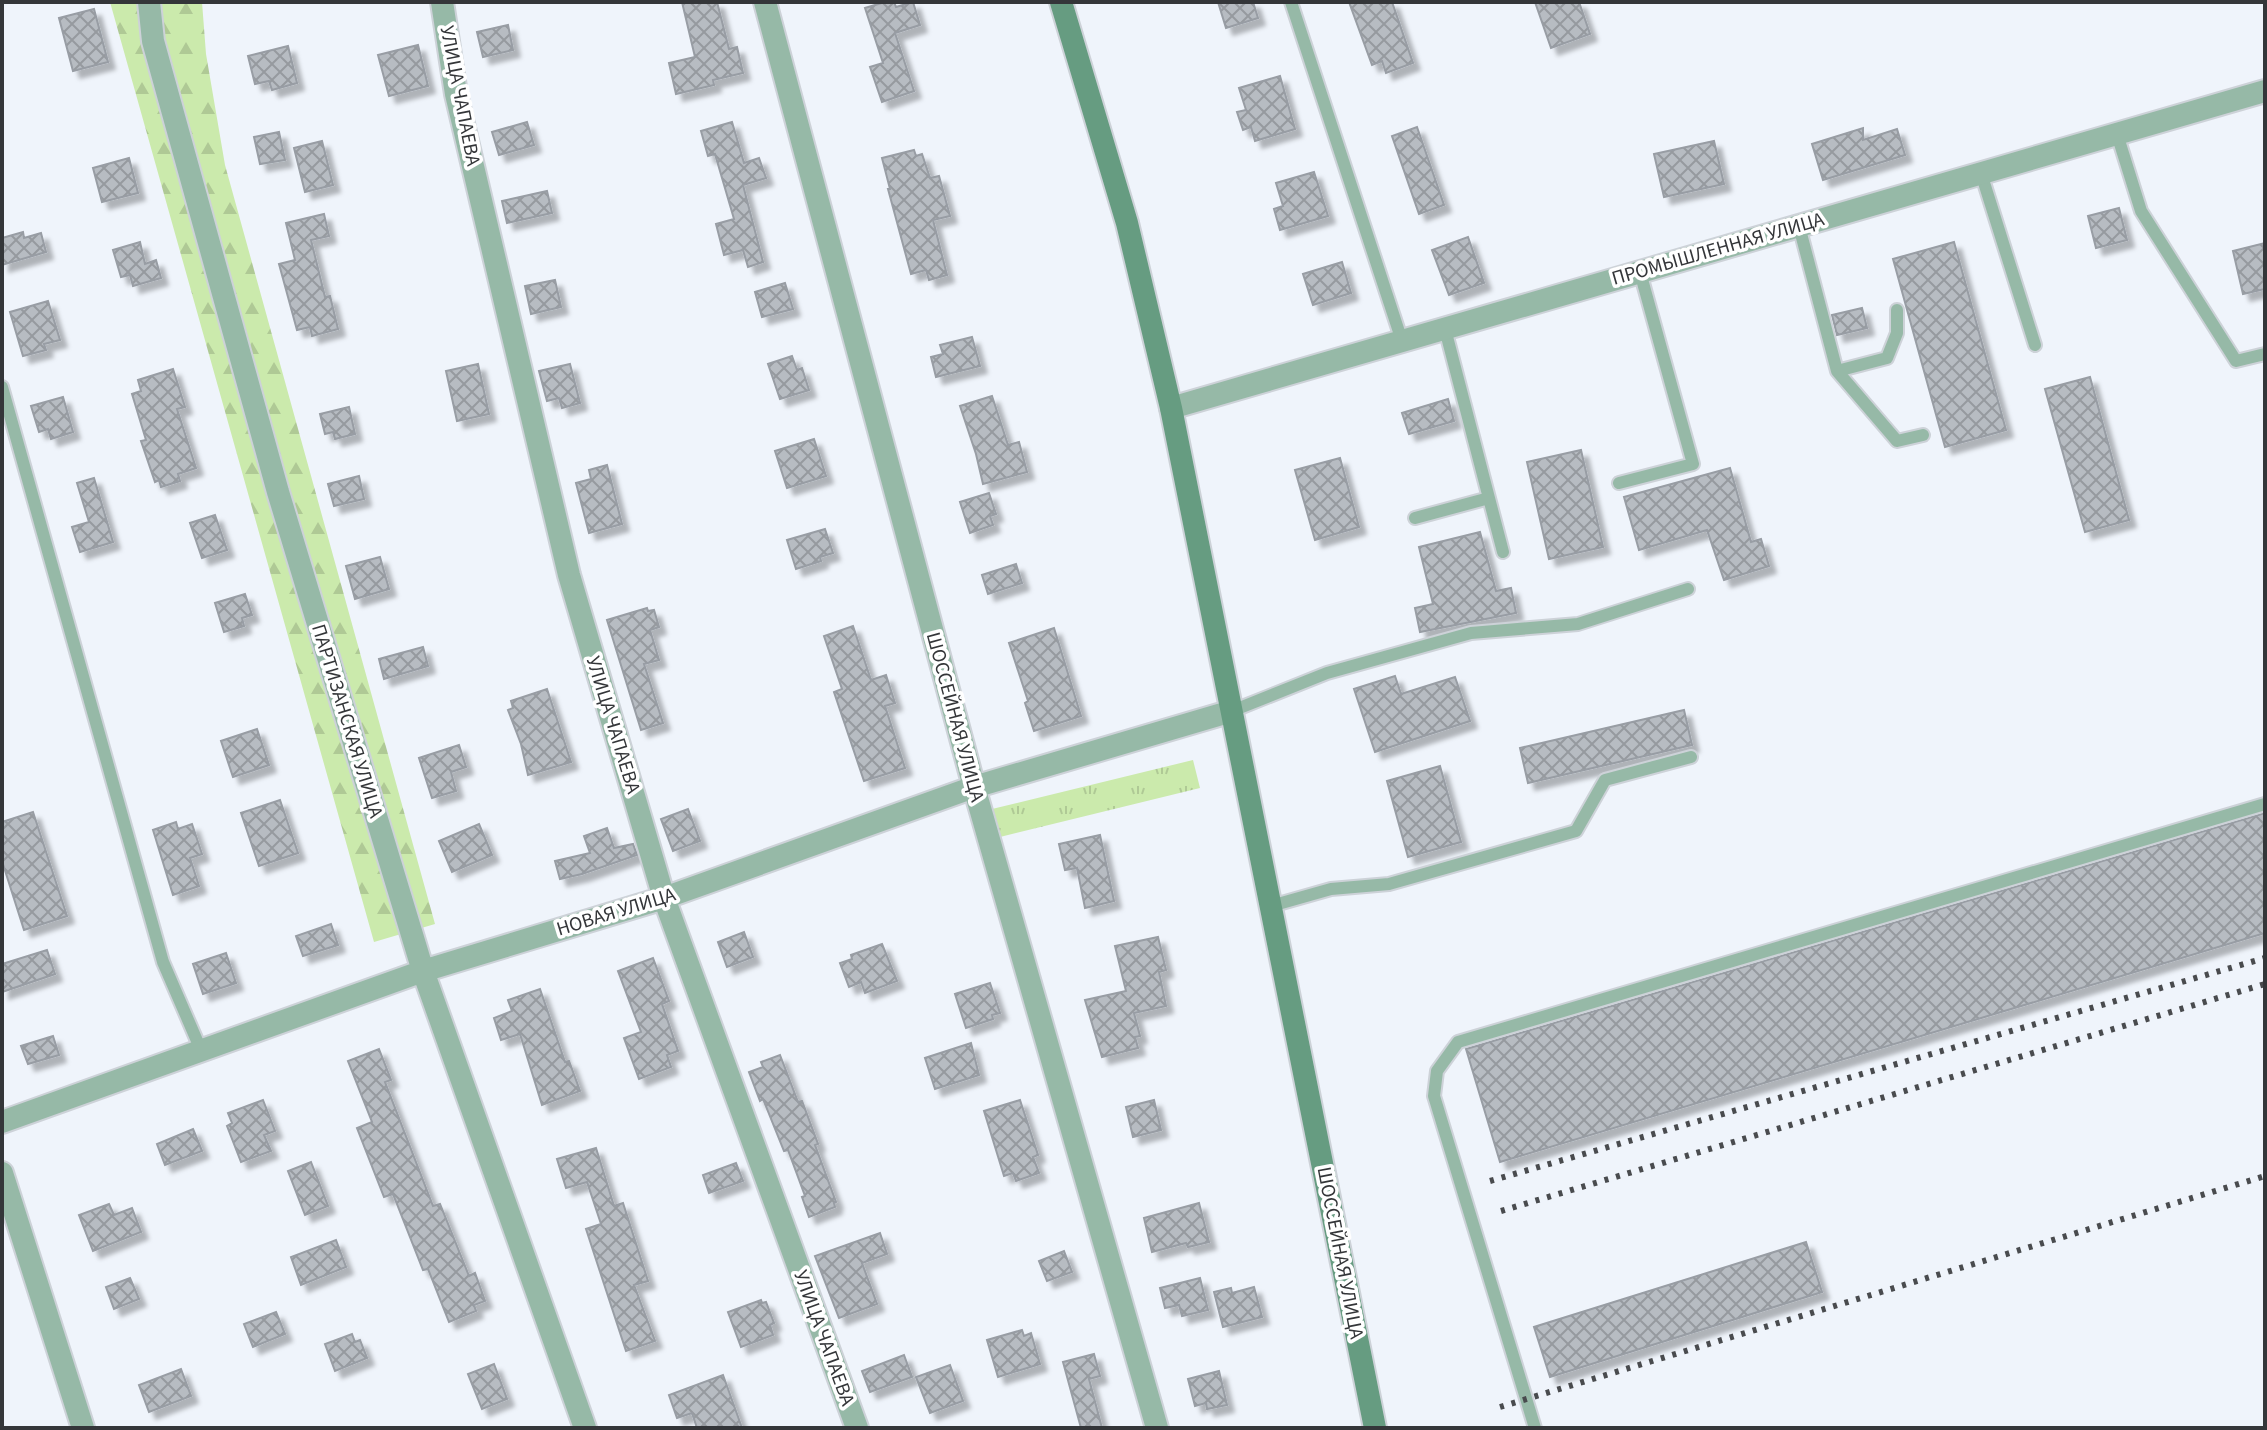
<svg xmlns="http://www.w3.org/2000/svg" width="2267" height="1430" viewBox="0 0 2267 1430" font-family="'Source Sans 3',sans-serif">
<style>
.grass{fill:url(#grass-tufts)}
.forest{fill:url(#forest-firs)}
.building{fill:url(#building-cross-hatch);stroke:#989da4;stroke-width:2;filter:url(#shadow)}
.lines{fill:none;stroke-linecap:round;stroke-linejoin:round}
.service-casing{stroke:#cdd2d8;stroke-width:16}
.minor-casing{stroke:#cdd2d8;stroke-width:26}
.secondary-casing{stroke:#cdd2d8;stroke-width:26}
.service{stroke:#96b9a7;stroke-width:12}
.minor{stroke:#96b9a7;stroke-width:22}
.secondary{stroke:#669c81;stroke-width:22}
.rail{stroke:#494b4e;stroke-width:6;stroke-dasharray:4 8;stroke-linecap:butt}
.labels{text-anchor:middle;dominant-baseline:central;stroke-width:7;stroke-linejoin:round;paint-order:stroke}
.street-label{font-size:20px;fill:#343639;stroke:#fff}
</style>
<defs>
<pattern id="grass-tufts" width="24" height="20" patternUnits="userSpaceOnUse" patternTransform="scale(2)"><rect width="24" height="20" fill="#cbeaac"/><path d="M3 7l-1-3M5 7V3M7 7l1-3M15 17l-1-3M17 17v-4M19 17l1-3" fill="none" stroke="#afc995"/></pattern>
<pattern id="forest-firs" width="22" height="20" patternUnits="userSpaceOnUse" patternTransform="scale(2)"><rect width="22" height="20" fill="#cbeaac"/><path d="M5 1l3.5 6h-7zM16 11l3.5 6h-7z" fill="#afc995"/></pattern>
<pattern id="building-cross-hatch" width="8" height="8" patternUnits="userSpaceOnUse" patternTransform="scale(2)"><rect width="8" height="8" fill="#b7bcc2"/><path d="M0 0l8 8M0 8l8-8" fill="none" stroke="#969a9f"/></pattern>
<filter id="shadow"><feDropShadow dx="7" dy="7" stdDeviation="2" flood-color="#0004"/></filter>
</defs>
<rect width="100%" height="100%" fill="#eff4fb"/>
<path class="grass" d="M1193,760l7,28 -200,49 -8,-28z"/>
<path class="forest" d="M110,2h92l4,52 19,111 210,759 -61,18z"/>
<path class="building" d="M682,2h35l12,47 8,-2 6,26 -30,7 1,5 -38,9 -7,-31 26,-6z
M885,2h9l2,5 17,-5 7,23 -25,8 19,58 -32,11 -12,-35 13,-4 -18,-55z
M1218,2h35l5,16 -32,10z
M1349,2h43l21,61 -27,10 -4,-12 -10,4z
M1535,2h44l11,32 -39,14z
M94,9l14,53 -35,9 -14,-53z
M508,25l5,25 -30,7 -6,-25z
M418,45l10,41 -39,10 -11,-41z
M288,46l9,37 -25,7 -3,-9 -14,3 -7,-28z
M1280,76l15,53 -40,12 -4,-14 -8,3 -6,-18 9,-2 -7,-22z
M527,122l7,23 -35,10 -7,-23z
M732,122l12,41 15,-5 7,20 -23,7 20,77 -15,5 -5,-17 -19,5 -8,-31 18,-5 -19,-65 -7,2 -7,-25z
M1417,127l27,78 -25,9 -27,-78z
M1863,128v12l34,-11 8,26 -82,25 -11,-36z
M279,132l6,28 -25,4 -6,-27z
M322,141l11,44 -28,7 -11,-44z
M1714,141l10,43 -60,13 -10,-43z
M914,150l2,6 6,-2 8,24 9,-2 11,40 -17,4 14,55 -18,5 -3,-10 -15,4 -23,-85h2l-8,-31z
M129,158l9,35 -36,9 -9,-34z
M1314,172l14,44 -48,14 -6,-21 9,-3 -7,-23z
M547,191l5,22 -45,10 -5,-22z
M2119,208l8,32 -31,8 -8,-32z
M324,214l5,22 -18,4 14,57 5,-1 8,33 -26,7 -2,-9 -13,3 -18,-66 16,-4 -9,-37z
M23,232l1,6 17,-5 5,19 -44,13v-27z
M1468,237l16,46 -35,12 -17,-45z
M140,242l5,22 11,-4 5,18 -28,8 -3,-11 -9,2 -8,-27z
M1954,242l52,188 -61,17 -52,-188z
M2265,243v46l-22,5 -10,-43z
M1342,262l9,31 -38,12 -10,-31z
M555,280l6,27 -30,7 -6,-28z
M785,283l8,26 -31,8 -7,-25z
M48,301l12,39 -16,4 2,6 -23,6 -13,-44z
M1862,308l5,20 -30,7 -5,-20z
M972,337l8,29 -44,11 -5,-20 12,-3 -3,-9z
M792,356l5,14 5,-2 7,22 -29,9 -12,-35z
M478,364l11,50 -32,7 -11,-50z
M570,364l10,39 -18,5 -3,-10 -12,3 -8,-30z
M173,369l12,38 -8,2 19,59 -18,6 2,7 -19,6 -2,-7 -4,2 -14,-41 5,-1 -14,-46 9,-3 -3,-11z
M2090,377l39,143 -44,12 -40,-143z
M992,396l16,49 11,-3 8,30 -44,12 -7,-30 -16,-48z
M63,397l10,35 -22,7 -3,-10 -9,3 -8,-26z
M1448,399l6,22 -45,13 -7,-21z
M349,407l6,27 -20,5 -2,-7 -8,2 -5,-20z
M814,439l12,37 -39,12 -12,-37z
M1581,450l22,97 -54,12 -22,-97z
M1340,458l19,69 -44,13 -20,-70z
M607,465l15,59 -33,9 -13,-50 15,-4 -2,-9z
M1730,468l21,74 10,-3 8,27 -45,14 -17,-50 -68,20 -15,-53z
M359,476l5,23 -30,7 -6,-22z
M94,478l19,64 -33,10 -8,-25 17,-5 -12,-39z
M989,493l7,21 -6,2 3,9 -23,8 -10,-31z
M215,515l12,35 -25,8 -12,-35z
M825,529l8,24 -13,4 1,4 -25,8 -9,-29z
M1480,532l16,59 15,-3 5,25 -96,19 -5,-24 18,-4 -14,-57z
M380,557l9,32 -34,10 -9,-33z
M1016,564l6,19 -34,11 -6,-19z
M245,594l7,21 -10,3 2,8 -20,6 -9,-29z
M647,608l1,3 6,-1 5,17 -9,3 9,30 -15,4 19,59 -22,7 -34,-110z
M853,626l18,54 15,-5 9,28 -10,3 20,62 -41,13 -30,-89 8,-3 -18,-53z
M1054,628l27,88 -47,15 -9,-28 3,-2 -19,-58z
M423,647l5,19 -44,13 -5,-20z
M1395,676l6,18 54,-17 15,44 -95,31 -21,-63z
M547,689l24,73 -43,13 -7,-31 -13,-34 5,-2 -2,-7z
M1684,710l8,35 -164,38 -8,-35z
M257,729l12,36 -36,12 -12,-36z
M459,745l7,22 -15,5 5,19 -24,7 -13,-40z
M1440,766l21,76 -53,15 -21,-76z
M280,800l18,53 -39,13 -18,-53z
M688,809l12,32 -27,10 -12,-32z
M33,812l34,104 -43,14 -22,-69v-39z
M2265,813v120l-765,229 -34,-113z
M176,822l2,7 14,-5 10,30 -12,4 9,28 -26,9 -20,-65z
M479,824l13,31 -40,17 -13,-31z
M607,828l7,20 19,-4 4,11 -55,19 -22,5 -5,-18 35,-8 -6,-17z
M1100,835l14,66 -29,7 -8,-40 -12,2 -6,-26z
M331,924l7,21 -35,11 -7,-20z
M744,932l9,25 -26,10 -9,-25z
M1158,937l8,33 -7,2 7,34 -32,7 6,23 -5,1 3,11 -36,9 -17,-57 41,-9 -11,-45z
M882,944l15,37 -32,12 -4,-11 -12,5 -9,-24 12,-4 -1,-4z
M47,950l8,24 -53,18v-28z
M226,953l10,30 -33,11 -10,-30z
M653,958l16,43 -7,3 16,47 -11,4 4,12 -32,12 -15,-41 17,-6 -23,-61z
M990,983l10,30 -8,2 1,4 -27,9 -11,-34z
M540,989l25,73 4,-1 11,30 -38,14 -22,-71 -19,6 -7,-22 18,-7 -4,-11z
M53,1036l6,19 -31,9 -7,-18z
M971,1043l8,32 -44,14 -10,-31z
M379,1049l12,31 -6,2 48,124 7,-2 29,72 6,-3 10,28 -11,4 2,6 -27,11 -21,-53 -5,1 -30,-76 -9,3 -27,-69 15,-6 -24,-61z
M780,1055l18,47 4,-1 16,43 -3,1 21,57 -2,1 1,4 -26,10 -7,-20 3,-1 -17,-46 -4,1 -21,-52 -3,2 -11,-29 14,-5 -2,-5z
M263,1100l12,31 -11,4 7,16 -30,11 -14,-36 5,-3 -4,-10z
M1020,1100l18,55 -5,2 6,16 -23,8 -3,-8 -9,3 -20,-65z
M1154,1100l7,30 -28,7 -7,-30z
M193,1129l9,22 -37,14 -8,-21z
M596,1148l18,58 9,-3 25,78 -14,4 21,56 -29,10 -40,-122 15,-5 -14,-42 -21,6 -9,-29z
M311,1162l17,44 -23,9 -17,-44z
M736,1163l7,18 -34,12 -6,-18z
M1199,1203l10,39 -21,5 -2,-4 -34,9 -8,-34z
M109,1204l5,11 18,-7 9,24 -48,19 -14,-36z
M880,1233l7,21 -25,9 15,41 -38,14 -24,-62z
M336,1240l10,27 -45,18 -10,-28z
M1806,1242l16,50 -272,85 -16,-50z
M1064,1251l8,21 -25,9 -8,-20z
M130,1278l9,21 -25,10 -8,-22z
M1200,1278l8,32 -26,6 -3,-11 -14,3 -5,-20z
M1254,1287l8,30 -39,10 -9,-35 17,-4 1,5z
M761,1300l1,3 4,-1 8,21 -4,2 3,10 -32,12 -13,-35z
M276,1312l9,22 -32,13 -9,-23z
M1022,1330l2,6 7,-3 9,31 -42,13 -11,-37z
M352,1334l3,8 5,-2 7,18 -32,13 -10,-27z
M1094,1354l6,22 -11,3 13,49h-21l-18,-66z
M904,1355l8,22 -42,15 -8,-21z
M494,1364l13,35 -25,10 -14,-35z
M950,1365l13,36 -33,12 -14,-36z
M181,1369l10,27 -42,16 -10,-27z
M1219,1371l8,34 -20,4 -1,-6 -11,3 -7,-27z
M723,1375l19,53h-45l-5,-15 -15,5 -8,-23z"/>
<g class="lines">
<g class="service-casing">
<path id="service" d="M1291,2l111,339
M2117,134l24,77 95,150 29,-7
M1981,173l54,172
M1799,226l38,145 60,70 26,-6
M1445,329l58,223
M1837,371l50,-13 10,-25v-23
M2,387l161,575 38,88
M1619,483l74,-19 -53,-192
M1415,518l74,-20
M1232,711l95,-38 144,-40 107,-9 110,-35
M1271,906l60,-17 58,-5 187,-53 29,-51 86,-23
M1535,1428l-101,-332 3,-25 21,-29 807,-238"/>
</g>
<g class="minor-casing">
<path id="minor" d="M149,2l4,39 125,451 145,479 162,457
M442,2l14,92 113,481 95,323 193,530
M765,2l209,785 183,641
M1171,408l1094,-317
M2,1122l421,-151 241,-73 310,-111 258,-76
M2,1173l81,255"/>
</g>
<g class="secondary-casing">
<path id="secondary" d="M1061,2l66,221 44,185 204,1020"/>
</g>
<use href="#service" class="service"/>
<use href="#minor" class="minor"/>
<use href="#secondary" class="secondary"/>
<path class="rail" d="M1490,1181l775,-223
M1501,1211l764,-227
M1500,1407l765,-231"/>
</g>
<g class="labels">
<g class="street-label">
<text transform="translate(460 96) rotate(79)">УЛИЦА ЧАПАЕВА</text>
<text transform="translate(1718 249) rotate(-16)">ПРОМЫШЛЕННАЯ УЛИЦА</text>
<text transform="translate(955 717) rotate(75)">ШОССЕЙНАЯ УЛИЦА</text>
<text transform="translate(347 721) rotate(73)">ПАРТИЗАНСКАЯ УЛИЦА</text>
<text transform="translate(613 725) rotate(73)">УЛИЦА ЧАПАЕВА</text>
<text transform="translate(616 912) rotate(-17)">НОВАЯ УЛИЦА</text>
<text transform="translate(1340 1253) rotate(79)">ШОССЕЙНАЯ УЛИЦА</text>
<text transform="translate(824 1338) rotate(70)">УЛИЦА ЧАПАЕВА</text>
</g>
</g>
<rect width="2267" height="1430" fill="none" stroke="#343639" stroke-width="8"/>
</svg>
